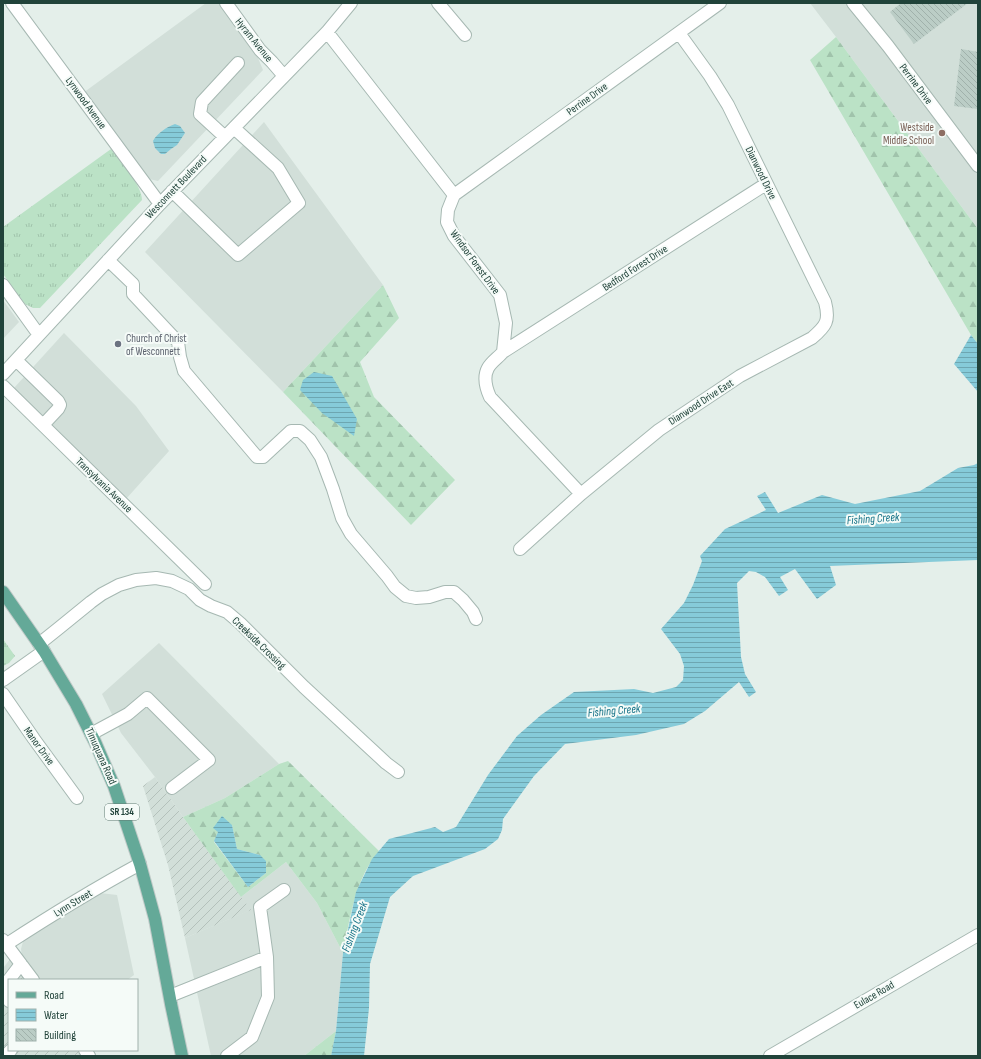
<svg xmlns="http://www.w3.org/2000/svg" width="981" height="1059" viewBox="0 0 981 1059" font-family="'Sofia Sans Condensed',sans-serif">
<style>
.built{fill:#d2dfd9}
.industrial{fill:url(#industrial-furrows)}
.grass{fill:url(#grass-tufts)}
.forest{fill:url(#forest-firs);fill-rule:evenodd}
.water{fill:url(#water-rules)}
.building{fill:url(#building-back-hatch)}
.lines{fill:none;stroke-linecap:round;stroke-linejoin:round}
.minor-casing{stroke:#a6b8b2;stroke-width:14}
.major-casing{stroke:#c1cac8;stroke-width:14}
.minor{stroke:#fff;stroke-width:12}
.major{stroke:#64a998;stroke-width:12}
.education-dot{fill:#8d6e63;stroke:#f5fbf8;stroke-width:1.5}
.worship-dot{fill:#6b7280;stroke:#f5fbf8;stroke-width:1.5}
.labels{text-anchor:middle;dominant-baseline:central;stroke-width:4;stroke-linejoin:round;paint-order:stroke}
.shield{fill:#f5fbf8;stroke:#617a73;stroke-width:1}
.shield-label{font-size:10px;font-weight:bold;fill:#21433a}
.street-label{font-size:11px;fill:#21433a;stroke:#f5fbf8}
.education-label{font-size:11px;fill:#785e54;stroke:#f5fbf8;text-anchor:end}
.worship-label{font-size:11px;fill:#5b616d;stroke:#f5fbf8;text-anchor:start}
.water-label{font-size:12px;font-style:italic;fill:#137186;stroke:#f5fbf8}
</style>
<defs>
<pattern id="industrial-furrows" width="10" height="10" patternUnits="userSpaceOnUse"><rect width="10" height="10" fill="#d2dfd9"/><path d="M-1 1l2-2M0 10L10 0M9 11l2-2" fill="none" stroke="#b4c1bb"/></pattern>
<pattern id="grass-tufts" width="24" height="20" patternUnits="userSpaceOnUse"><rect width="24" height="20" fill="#bbe2c6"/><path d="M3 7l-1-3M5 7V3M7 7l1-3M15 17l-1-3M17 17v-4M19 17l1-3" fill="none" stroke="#a0c3ab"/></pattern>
<pattern id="forest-firs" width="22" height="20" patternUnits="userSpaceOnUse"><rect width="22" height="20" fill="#bbe2c6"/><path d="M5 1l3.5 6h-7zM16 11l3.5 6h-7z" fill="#a0c3ab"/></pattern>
<pattern id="water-rules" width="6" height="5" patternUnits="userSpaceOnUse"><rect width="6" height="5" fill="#86cbd9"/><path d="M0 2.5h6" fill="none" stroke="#6da6b1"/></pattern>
<pattern id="building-back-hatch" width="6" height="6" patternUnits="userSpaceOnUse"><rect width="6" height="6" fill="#bbcdc6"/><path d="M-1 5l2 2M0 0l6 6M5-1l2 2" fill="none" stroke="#a0b1ab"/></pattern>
</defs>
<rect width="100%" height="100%" fill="#e4efea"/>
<path class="built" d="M206,3h14l38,55 5,12 -105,111 -9,-2 -7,-8 -59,-78z
M810,3h168v226l-142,-192z
M264,122l119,163 -100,107 -138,-140z
M3,300l16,22 -16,17z
M64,333l72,73 33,45 -43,48 -98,-95 -14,-16z
M159,643l120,121 -54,34 -42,19 -28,-40 -34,-44 -19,-39z
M286,862l31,41 26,50 -7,78 -32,25h-93l-26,-118 65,-28 -9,-13z
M100,893l17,2 17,80 -7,5h-87l-18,-24 -1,-7 3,-11 50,-31z"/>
<path class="industrial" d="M155,777l28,40 68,93 -66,28 -17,-73 -25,-79z
M10,960l15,20h-16v70h69l4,6h-79v-88z"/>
<path class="grass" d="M111,149c9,12 31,36 31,51l-102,108h-7l-8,-4 -22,-30v-47z
M3,639l12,17 -6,7 -6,3z"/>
<path class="forest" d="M836,37l142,192v115l-7,-9 -161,-275z
M383,285l16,33 -39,44 14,35 81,83 -44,45 -128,-133z
M288,761l91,90c-24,28 -29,67 -36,102l-26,-50 -31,-41 -45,35 -58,-80 42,-19 54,-34zM232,825l5,24 23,6 6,18 -18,14 -34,-45 4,-10z
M336,1031l-5,25h-27z"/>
<path class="water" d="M175,124l5,2 5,7 -8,12 -6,4 -6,5h-4l-6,-6 -2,-7c4,-8 14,-14 22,-17z
M971,335l7,9v48l-24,-28z
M314,372l18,4 25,43 -3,17 -32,-23 -22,-23 3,-10z
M978,463v97l-148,6 6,19 -19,14 -22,-30 -15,8 8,13 -9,6 -14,-19 -9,-5 -7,-1 -12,12 4,74 4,17 11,18 -7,5 -10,-15 -34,29 -21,13 -48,11 -71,9 -31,32 -31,43 -1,11 -4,9 -13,10 -72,27 -23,21 -20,67 -1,44 -5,48h-33l5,-25 7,-78 13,-61 16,-33 17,-20 46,-12 8,5 13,-5 32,-52 29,-39 24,-21 33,-23 60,-3 19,4 23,-6 7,-7 1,-14 -4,-12 -19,-25 23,-26 9,-18 9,-24 -2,-5 25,-27 41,-19 -9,-14 8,-4 13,21 44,-18 33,9 65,-13 38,-23 16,-3z
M222,816l10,9 5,24 23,6 6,6v12l-18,14 -34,-46 4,-9 -5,-4z"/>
<path class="building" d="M901,3h67l-54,41 -24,-32z
M961,49l17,3v57l-24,-3z"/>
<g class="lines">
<g class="minor-casing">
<path id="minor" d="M12,3l148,201
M226,3l34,47 12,12 12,14
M438,3l27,32
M853,3l35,43 90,120
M327,32l127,163
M225,137l-25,-23 2,-12 36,-39
M172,191l66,64 61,-52 -21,-35 -44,-40
M454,195l-6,15 -1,12 7,14 46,59 6,28 -3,29c-4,5 -12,10 -15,16 -5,9 -2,20 2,29l91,97
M454,195l266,-192
M108,260l25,24v10l45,48 2,15 4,14 73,86h6l28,-26h9l10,9 11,17 12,32 9,29 9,16 36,42 8,11 11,9 10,2 13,-1 16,-5h9l9,8 10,12 3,7
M3,285l36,50
M503,352l263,-168
M16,360l42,41 2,4 -2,4 -15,16
M3,374l157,-170 167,-172 24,-29
M3,386l202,198
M520,549l61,-55 78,-64 81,-54 72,-38c14,-12 18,-17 13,-36l-97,-197 -18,-29 -31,-43
M39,644l20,-16 32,-26 11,-8 17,-9 17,-5 20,-2 16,3 17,8 11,11 11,6 16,6 13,11 64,64 68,63 14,13 12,9
M3,680l41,-29
M3,694l31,45 43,59
M91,734l37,-20 19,-16 62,62 -37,28
M3,940l30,40
M7,944c43,-28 87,-55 133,-80
M170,996l97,-39 -7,-50 24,-17
M9,1001l-3,-6 2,-14 13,-17
M85,1050l4,6
M5,1056l6,-6
M227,1056l25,-19 16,-40 -1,-40
M770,1056l208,-121"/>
</g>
<g class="major-casing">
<path id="major" d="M3,592l41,59 32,53 19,38 19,44 26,78 15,55 16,85 11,52"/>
</g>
<use href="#minor" class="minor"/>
<use href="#major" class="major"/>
</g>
<circle class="education-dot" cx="942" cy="133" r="4"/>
<circle class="worship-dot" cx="118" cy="344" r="4"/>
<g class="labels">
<rect class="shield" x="105" y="804" width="34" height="16" rx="3"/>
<g class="shield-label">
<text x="122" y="812">SR 134</text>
</g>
<g class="street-label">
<text transform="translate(254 40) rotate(51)">Hyram Avenue</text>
<text transform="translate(916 84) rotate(53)">Perrine Drive</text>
<text transform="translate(587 99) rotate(-36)">Perrine Drive</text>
<text transform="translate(86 103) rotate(54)">Lynwood Avenue</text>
<text transform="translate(761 173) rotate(64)">Dianwood Drive</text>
<text transform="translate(176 187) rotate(-46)">Wesconnett Boulevard</text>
<text transform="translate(475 262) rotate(54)">Windsor Forest Drive</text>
<text transform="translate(635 268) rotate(-33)">Bedford Forest Drive</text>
<text transform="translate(701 402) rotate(-33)">Dianwood Drive East</text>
<text transform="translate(104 485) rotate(44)">Transylvania Avenue</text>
<text transform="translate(259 643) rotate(44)">Creekside Crossing</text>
<text transform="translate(39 746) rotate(54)">Manor Drive</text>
<text transform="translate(101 756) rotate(66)">Timuquana Road</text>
<text transform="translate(73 903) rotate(-31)">Lynn Street</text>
<text transform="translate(874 995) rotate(-30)">Eulace Road</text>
</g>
<g class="education-label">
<text x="934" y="127">Westside<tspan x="934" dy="13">Middle School</tspan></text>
</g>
<g class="worship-label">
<text x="126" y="338">Church of Christ<tspan x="126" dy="13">of Wesconnett</tspan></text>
</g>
<g class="water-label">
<text transform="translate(873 519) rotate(-4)">Fishing Creek</text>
<text transform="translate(614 711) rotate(-5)">Fishing Creek</text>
<text transform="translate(355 927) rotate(-69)">Fishing Creek</text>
</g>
</g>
<rect width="981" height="1059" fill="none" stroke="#21433a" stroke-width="8"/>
<rect x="8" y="979" width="130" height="72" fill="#f5fbf8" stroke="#a0b1ac"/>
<rect x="16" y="992" width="20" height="6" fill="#64a998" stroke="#a0b1ac"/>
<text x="44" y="999" font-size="12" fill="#21433a">Road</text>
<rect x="16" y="1009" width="20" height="12" fill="url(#water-rules)" stroke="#a0b1ac"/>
<text x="44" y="1019" font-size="12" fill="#21433a">Water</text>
<rect x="16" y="1029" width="20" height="12" fill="url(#building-back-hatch)" stroke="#a0b1ac"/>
<text x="44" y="1039" font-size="12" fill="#21433a">Building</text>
</svg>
